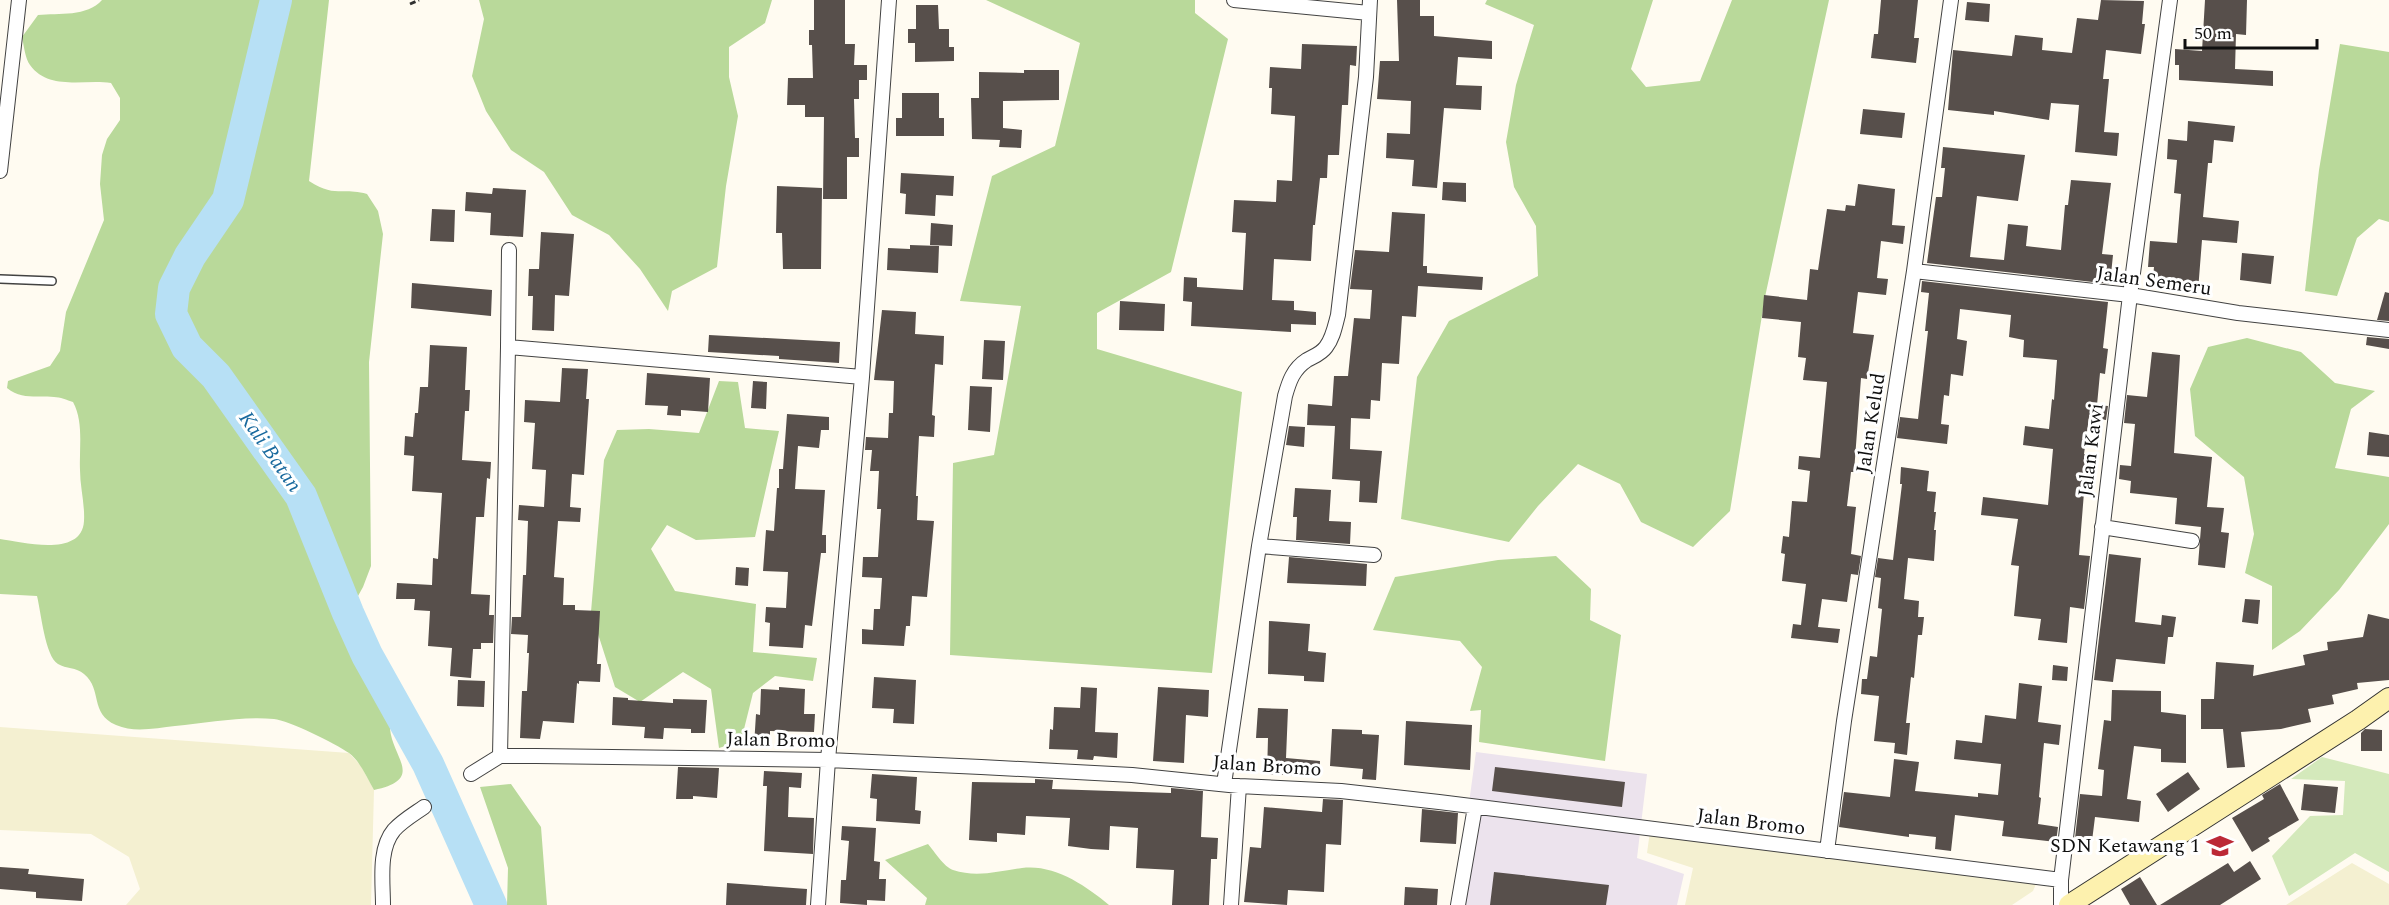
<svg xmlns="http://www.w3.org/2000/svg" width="2389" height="905" viewBox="0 0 2389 905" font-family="Spectral,serif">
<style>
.industrial{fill:#ece3ed}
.farmland{fill:#f4f0d1}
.green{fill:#d4e9bb}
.forest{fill:#b9d99a}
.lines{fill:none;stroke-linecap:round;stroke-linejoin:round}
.river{stroke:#b7e0f5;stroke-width:32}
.building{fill:#574f4b}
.service-casing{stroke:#424242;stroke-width:10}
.minor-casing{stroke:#424242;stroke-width:16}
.secondary-casing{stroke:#313131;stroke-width:22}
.path{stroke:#313131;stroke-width:3;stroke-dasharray:6 3;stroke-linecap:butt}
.service{stroke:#fff;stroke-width:7}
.minor{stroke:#fff;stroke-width:14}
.secondary{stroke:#fdf1ae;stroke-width:20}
.labels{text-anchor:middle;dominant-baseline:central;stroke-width:6;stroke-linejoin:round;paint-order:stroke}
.street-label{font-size:20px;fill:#0f0f0f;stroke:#fff}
.poi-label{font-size:20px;fill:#0f0f0f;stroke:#fff;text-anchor:end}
.water-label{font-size:21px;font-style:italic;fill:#1a6a9e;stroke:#fff}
</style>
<rect width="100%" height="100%" fill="#fffbf1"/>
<path class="industrial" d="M1476,752l171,22 -10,84 47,16 -7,31h-222z"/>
<path class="farmland" d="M0,727l349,26 12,13 13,24 -3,115h-245l14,-16 -11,-32 -38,-23 -91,-4z
M1650,831l389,46 -6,14 -21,14h-327l8,-37 -46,-15z
M2352,863l37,21v21h-103z"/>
<path class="green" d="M2322,757l67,17v98l-34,-19 -66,43 -17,-40 38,-40 33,-1 2,-34 -54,-2z"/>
<path class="forest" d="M102,0h166l6,5 2,-5h53l-20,181c26,17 32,6 58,13l11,17 5,23 -14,128 2,204 -8,21 -15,27 19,42 28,49c-1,7 -5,17 -5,24 3,30 35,50 -16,61 -7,-12 -14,-29 -25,-37 -13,-9 -61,-33 -75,-34 -32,-3 -67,4 -99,7 -19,2 -41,7 -59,-1 -27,-12 -13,-35 -32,-51 -8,-7 -18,-5 -26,-10 -13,-8 -17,-52 -21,-68l-37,-2v-55c22,3 82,19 84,-18 1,-17 -4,-34 -4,-51 -1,-22 4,-48 -7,-68 -6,-2 -13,-5 -19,-5 -18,-2 -32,3 -47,-9l1,-7 42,-15 10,-15 6,-39 38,-92 -4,-36 2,-29 5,-16 13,-19v-22l-9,-15c-27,-4 -62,8 -81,-18 -5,-7 -6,-19 -8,-28l16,-22c21,-2 49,2 64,-15z
M479,0h293l-7,23 -36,24v30l9,39 -12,70 -9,81 -45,24 -4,20 -28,-42 -31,-34 -37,-20 -28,-43 -33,-22 -25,-39 -14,-35 12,-57z
M986,0h209v13l33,26 -57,233 -74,41v36l145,43 -30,281 -262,-18 3,-192 41,-8 27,-149 -61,-5 32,-125 63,-30 25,-103z
M1487,0h166l-22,69 15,18 54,-6 32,-81h97l-64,297 -35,214 -37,36 -52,-25 -21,-38 -42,-20 -40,42 -29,36 -108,-23 16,-142 32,-56 89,-45 -2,-50 -22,-39 -8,-45 10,-57 18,-60 -49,-21z
M2340,44l49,8v170l-10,-3 -22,19 -20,58 -32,-5 14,-121z
M2247,338l54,14 34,31 40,8 -24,18 -16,59 54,9v47l-50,66 -39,41 -28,19v-64l-27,-13 9,-39 -10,-57 -49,-41 -5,-47 18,-42z
M719,381l19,1 7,46 34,3 -24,106 -59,3 -29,-15 -16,24 24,42 81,13 -3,48 64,6 -4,23 -38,-5 -22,17 -12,48 -22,7 -8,-59 -28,-17 -43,30 -25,-15 -24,-75 13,-152 13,-30 32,-1 50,4z
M1556,556l35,33 -1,31 31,15 -16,126 -126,-19 2,-32 -11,1 12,-44 -22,-26 -87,-11 22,-53 103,-17z
M511,784l30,43 6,78h-40l1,-37 -28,-81z
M928,844c6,7 16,23 25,26 24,8 46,1 69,-2 32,-4 63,17 87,37h-184l2,-7 -42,-38z"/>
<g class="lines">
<path class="river" d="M276,0l-48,200 -38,56 -16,32 -3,26 16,33 29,29 85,120 47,117 19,42 61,109 63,141"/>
</g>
<path class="building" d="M814,0h31v44h10l-1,21h13v15h-8v19h-5l1,39h4v19h-12v42h-24l1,-82h-19v-12h-18l1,-27h25l-1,-33h-3v-15h5z
M1397,0h23v16h14v20l58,5v18l-34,-2 -2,28 26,1 -1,24 -37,-2 -7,80 -25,-2 2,-26 -28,-2 1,-25 23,1 1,-33 -34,-2 3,-38h19z
M1881,0h37l-4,38h5l-3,25 -45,-5 3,-24h4z
M2101,0l43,1 -2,23h3l-4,30 -35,-4 -3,29h6l-5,53 15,1 -2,23 -42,-4 4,-47 -28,-2 -2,17 -55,-9v4l-46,-5 5,-60 59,6 3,-21 28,3 -1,12 30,3 5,-35 21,2z
M2205,0h42l-1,35 -10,-1 -1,35 38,2v15l-94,-6v-15h-4v-16l27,2z
M1967,2l23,2 -1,18 -24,-2z
M916,5h22l1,24h10v18h5v14l-39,1v-19h-7v-14h8z
M1302,44l55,2 -1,20 -6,-1 -2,40h-6l-3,50h-11l-1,23h-7l-5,47h-2l-2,36 -37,-2 -2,41 22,1v9l22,2v13l-25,-1v8l-100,-6 1,-24 -9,-1 1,-24 13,1v9l46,3 3,-57 -14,-1 2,-32 42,2 1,-22 15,1 3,-65 -24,-2 1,-26h-3l1,-21 31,2z
M1024,70h35v30l-56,1v27l19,2 -1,18 -22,-1 1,-7 -28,-1 -1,-41h8v-26l45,1z
M902,93h37v25h5v18h-48v-18h6z
M1863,109l42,4 -3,25 -42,-4z
M2188,121l47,5 -2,16 -19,-2 -2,23h-4l-5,54 36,4 -2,22 -35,-3 -4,51 -46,-4 2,-20h-6l2,-26 27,2 4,-49 -7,-1 3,-33 -10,-1 1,-20 19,2z
M1943,147l82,8 -7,46 -41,-5 -7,61 34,3 4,-36 20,2 -2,20 35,4 4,-45h3l3,-25 40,3 -9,71 11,1 -3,29 -183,-21 9,-66h6l3,-29h-4z
M901,173l53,3 -1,20 -17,-1 -1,21 -30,-2 1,-20 -6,-1z
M1443,182l23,1v19l-24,-2z
M1858,184l37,5 -3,36 13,1 -2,18 -22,-3 -4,37 11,1 -2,16 -28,-3 -5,41 21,2 -7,44 -6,-1 -7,94h-3l-4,34 9,1 -5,47 10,2 -3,19 -7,-1 -4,28 -25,-3 -4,28 22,2 -2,14 -47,-5 2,-14 8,1 5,-41 -24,-3 3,-27 -4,-1 2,-17 6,1 3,-36 15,1 3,-31 -12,-2 1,-13 21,2 7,-76 -24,-2 3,-22 -8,-1 3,-35 -39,-4 2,-23 43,5 3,-31 8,1 9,-61 18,2 1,-6 9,1z
M777,186l45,2 -1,81h-38l-1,-36h-6z
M493,188l33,2 -3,47 -33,-2 1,-22 -26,-2 1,-19 26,2z
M432,209l23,1 -1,32 -24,-1z
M1392,212l33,2 -2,52h4v7l56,4 -1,13 -64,-4 -2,31 -14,-1 -3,48 -17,-1 -2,38 -9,-1 -1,19 -19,-1 -1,31 32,2 -5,52 -18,-1 1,-21 -28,-2 3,-53 -28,-1 1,-21 24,2 2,-30h14l6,-58 16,1 2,-29 -22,-1 5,-39 34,2z
M931,223l22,2 -1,21 -22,-1z
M541,232l33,2 -5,62 -14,-1 -1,36 -22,-1 1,-34h-5l1,-27h10z
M910,245l29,1 -1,27 -51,-3 1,-22 22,1z
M2242,253l32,3 -3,28 -31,-4z
M1922,281l186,21 -5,46 5,1 -3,25 -5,-1 -3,32 11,1 -2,14 -17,-3 -5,37 3,1 -8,100 11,1 -6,53 -14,-2 -3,36 -29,-3 3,-21 -27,-3 5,-50 -8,-1 7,-46 -37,-4 2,-18 65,8 5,-56 -30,-4 2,-19 24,3 3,-30 2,1 3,-40 -34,-3 1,-17 -15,-3 2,-22 -51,-6 -3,30 10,2 -4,35 -12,-2 -2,22 -5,-1 -3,29 8,1 -2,19 -50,-6 3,-21 18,2 10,-88h-3l4,-38 -8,-1z
M412,283l80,7 -1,26 -80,-8z
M2385,292l4,1v28l-12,-1z
M1120,301l45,3 -1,27 -45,-1z
M882,310l34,2 -1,22 29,2 -1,29 -8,-1 -3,51 3,1 -1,21 -15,-1 -3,60h2l-1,24 17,1 -7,76 -15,-1 -2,30h-4l-2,20 -42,-2v-15l11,1 1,-21h6l2,-31 -20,-1 1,-20h15l3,-48h-4l2,-38h-9l2,-21h-7l1,-13 22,1 1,-25h4l1,-32 -20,-1z
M709,335l131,7 -1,21 -60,-4v-3l-71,-4z
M2367,337l22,2v10l-23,-4z
M984,340l21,1 -2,39 -21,-1z
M430,345l37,2 -2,43h5l-1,21h-4l-3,49 29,2 -1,17 -3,-1 -3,39h-8l-5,77 19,1 -1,20h5l-1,28h-12v6h-8l-2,29 -21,-2 2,-28 -24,-2 2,-35 -16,-1 1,-11h-19l1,-16 35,2 1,-27 5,1 4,-66 -30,-2 2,-35 -10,-1 1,-19 8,1 2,-24h3l2,-26h8z
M2152,352l28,3 -6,98 38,4 -5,50 17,1 -3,24 8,1 -4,35 -27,-3 3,-38 -26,-3 2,-26 -47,-5 1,-12 -12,-2 1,-14 11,1 4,-42 -11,-1 3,-28 20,2z
M562,368l26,1 -2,30h3l-5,76 -12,-1 -2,33 11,1 -1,14 -22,-1 -4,56 10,1 -1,27h12v5l25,1 -3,53h4l-1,18 -21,-1v3l-2,-1 -3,40 -31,-2 -3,18 -20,-1 2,-47h5l2,-38h-2l1,-18 -17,-1 1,-17h9l2,-42h3l2,-54 -10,-1 1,-15 25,2 2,-37 -14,-1 3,-46 -11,-1 1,-22 35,2z
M647,373l63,5 -2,34 -27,-2v6l-14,-1 1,-9 -23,-1z
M753,381l14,1 -1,27 -15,-1z
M970,386l22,1 -2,45 -22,-2z
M787,414l42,3v13h-8l-2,18 -21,-2 -3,43 30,1 -3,45h4v18h-5l-9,73 -7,-1 -2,23 -34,-2 1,-23 -5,-1 1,-15 20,1 2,-36 -25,-1 3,-41 8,1 3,-43h2v-19h4z
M1289,426l16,1 -1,20 -18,-2z
M2369,432l20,3v22l-22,-2z
M1901,467l28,4 -2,20 9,1 -2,20h2l-2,18h2l-2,31 -26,-3 -4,41 15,2 -1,16h6l-2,18h-4l-4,43 -3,-1 -5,46h4l-3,32 -13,-2 1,-10 -21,-2 5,-45 -18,-2 1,-15h5l3,-23 7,1 5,-48 -4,-1 3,-30 -6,-1 3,-19 15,2 9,-76h-2z
M1295,488l36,2 -2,31 22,1 -1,22 -54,-4 1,-23h-4z
M2109,554l32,4 -6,64 26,3 1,-10 14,2 -3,20h-5l-3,27 -49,-5 -3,23 -19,-2z
M1289,557l78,7 -1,22 -79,-3z
M736,567l13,1 -1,18 -13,-1z
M2245,599l15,1 -2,24 -16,-2z
M2368,614l21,5v61l-32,3 1,6 -26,6 2,9 -26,5 3,13 -30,7 -40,3 4,35 -18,1 -4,-39h-22v-30h13l2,-37 38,3 -1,11 52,-11 -2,-10 25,-5 -1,-8 36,-5z
M1269,621l41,3 -2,27 18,2 -2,29 -20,-1v-5l-36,-2z
M2053,665l15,2 -1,14 -15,-1z
M874,677l42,3 -2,44 -21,-1 1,-14 -22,-1z
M458,680l27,1 -1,26 -27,-1z
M2019,683l23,3 -4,36 23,3 -2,20 -15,-2 -5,54 2,1 -3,26 20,3 -2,15 -54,-6 2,-15 -49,-6 -4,36 -16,-2 1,-12 -27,-3v3l-70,-10 5,-35 46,5 4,-38 25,3 -4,29 63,6v-4l20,2 3,-31 -47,-5 2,-19 26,3 3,-28 31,4z
M779,687l26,2 -1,25h11l-1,18 -44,-1v16l-16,-1 2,-32 4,1 1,-26 18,1z
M1081,687l16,1 -2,44 23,1 -1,25 -23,-2 -1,4 -16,-1 1,-9 -29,-1 1,-20 3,1 1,-23 26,1z
M1158,687l51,3 -1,27 -22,-2 -2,48 -31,-2z
M2112,690l49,1v21l25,3v48l-25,-1v-13l-27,-3 -7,53 14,2 -2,21 -44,-5 -4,32 -17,-2 6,-53 22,2 2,-26 -6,-1 6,-49 7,1z
M613,697l15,1v2l45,3v-4l34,1 -2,33h-14v-4l-27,-1 -1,11 -19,-1 1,-11 -33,-2z
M1258,708l30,1 -2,49 34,3 -1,16 -52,-3 1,-36h-12z
M1406,721l66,4 -2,45 -66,-5z
M1332,729l30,1v4l17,1 -3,45 -14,-1 1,-10 -33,-3z
M2365,729l17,1v21h-21v-18z
M678,767l41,1 -2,30 -24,-2v3h-17z
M1495,767l130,15 -3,25 -130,-16z
M764,771l38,2 -1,15 -12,-1 -1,30 26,1 -1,36 -49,-3 3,-65h-4z
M2188,772l12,17 -32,23 -12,-18z
M872,774l45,3 -2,33 6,1 -1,13 -44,-3 1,-22 -7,-1z
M1035,779l18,1 -1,9 119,4v-5l32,3 -2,46 17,1 -1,21h-6l-2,46h-37l2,-35 -38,-2 2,-40 -28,-2 -1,24 -18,-1 -23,-3 2,-28 -44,-2 -1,19 -28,-2v9l-28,-2 3,-58 63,1z
M2280,784l19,36 -31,18 2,3 -18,11 -20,-34 32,-19 -2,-4z
M2304,784l34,3 -3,26 -34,-3z
M1323,799l20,1 -2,45 -15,-1 -2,48 -36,-2 -1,15 -43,-3 6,-55 11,1 3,-41 58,5z
M1422,809l36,4 -2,31 -36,-2z
M842,826l34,2 -2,33 6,1 -1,17h7l-1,22 -18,-1v5l-27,-2 1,-23h5l3,-39 -8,-1z
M2250,861l11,18 -41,26h-60l68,-42 6,9z
M0,867l29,2 -1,5 56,5 -2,22 -46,-3v-6l-36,-3z
M1494,872l115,13 -3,20h-116z
M2140,877l17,28h-27l-9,-16z
M727,883l80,6 -1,16h-80z
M1405,887l33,2 -1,16h-33z"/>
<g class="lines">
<g class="service-casing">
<path id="service" d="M0,279l52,2"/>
</g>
<g class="minor-casing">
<path id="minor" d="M1234,0l135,13
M0,171l19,-171
M509,250l-1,97 354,30
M1914,271l216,24 108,18 151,17
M2102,527l90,14
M1259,546l115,9
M500,756l8,-409
M471,774l29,-18h36l292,4 153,7 151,8 107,11 102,5 98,11 622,78
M1224,784l35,-238 26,-150c4,-14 8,-27 22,-36 7,-4 14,-6 19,-13 7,-9 9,-21 12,-32l28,-238 4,-77
M1827,851l17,-130 70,-450 37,-271
M383,905c0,-23 -5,-56 11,-75 8,-9 20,-16 30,-23
M818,905l10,-145 34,-383 27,-377
M1231,905l8,-119
M1458,905l17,-98
M2061,905v-25l69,-585 40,-295"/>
</g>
<g class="secondary-casing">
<path id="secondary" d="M2069,905l289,-185 31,-22"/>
</g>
<path class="path" d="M410,4l9,-4"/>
<use href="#service" class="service"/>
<use href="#minor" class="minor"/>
<use href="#secondary" class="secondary"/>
</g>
<defs>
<g id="school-bare" transform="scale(2.07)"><path d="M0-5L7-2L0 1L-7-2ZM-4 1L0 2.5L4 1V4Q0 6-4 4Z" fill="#bc2936" stroke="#fff" stroke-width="2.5" paint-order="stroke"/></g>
</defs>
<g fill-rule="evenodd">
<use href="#school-bare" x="2220" y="846"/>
</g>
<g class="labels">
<g class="street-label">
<text transform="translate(2154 281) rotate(8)">Jalan Semeru</text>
<text transform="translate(1871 423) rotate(-81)">Jalan Kelud</text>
<text transform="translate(2091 450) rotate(-83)">Jalan Kawi</text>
<text transform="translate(781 740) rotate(1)">Jalan Bromo</text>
<text transform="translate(1267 766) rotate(4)">Jalan Bromo</text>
<text transform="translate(1751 822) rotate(7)">Jalan Bromo</text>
</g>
<g class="poi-label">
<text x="2200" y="846">SDN Ketawang 1</text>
</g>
<g class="water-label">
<text transform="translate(270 452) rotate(55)">Kali Batan</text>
</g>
</g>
<path d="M2185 39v9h132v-9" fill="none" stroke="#0f0f0f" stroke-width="3"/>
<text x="2194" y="39" font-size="18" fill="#0f0f0f" stroke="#ffffff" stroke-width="4.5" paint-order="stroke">50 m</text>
</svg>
